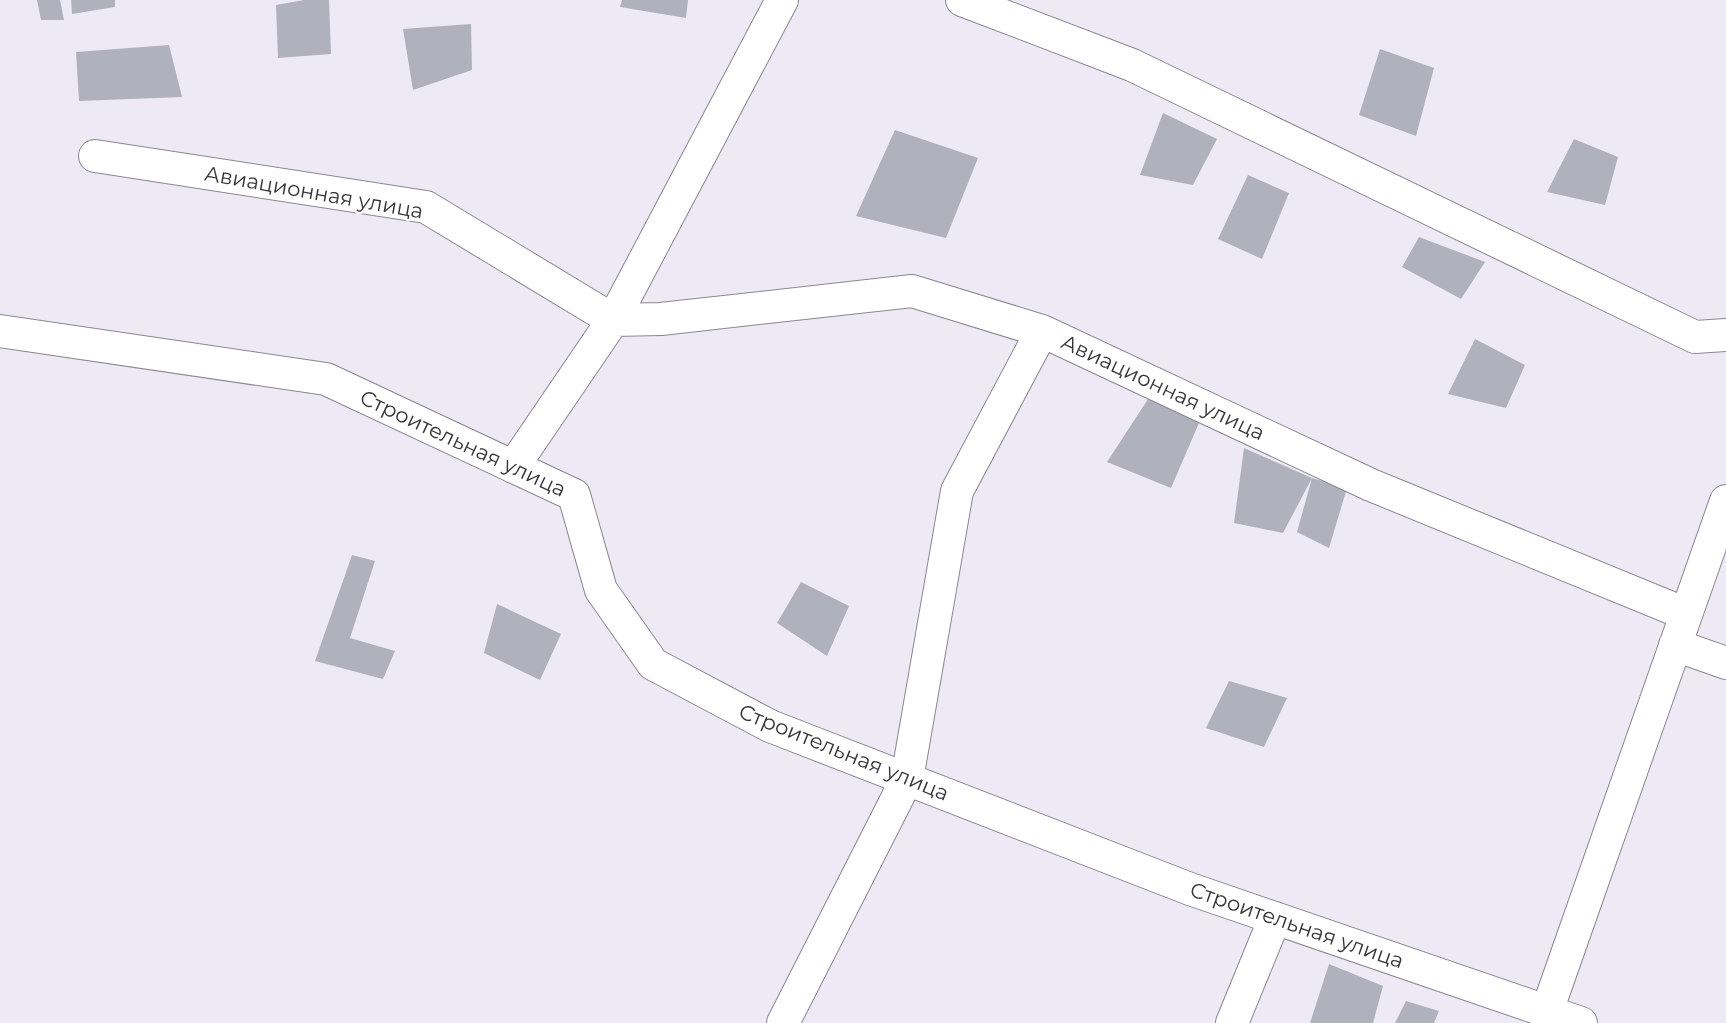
<svg xmlns="http://www.w3.org/2000/svg" width="1726" height="1023" viewBox="0 0 1726 1023" font-family="Montserrat,sans-serif">
<style>
.building{fill:#afb1bd}
.lines{fill:none;stroke-linecap:round;stroke-linejoin:round}
.minor-casing{stroke:#8a8792;stroke-width:34}
.minor{stroke:#fff;stroke-width:32}
.labels{text-anchor:middle;dominant-baseline:central;stroke-width:4.5;stroke-linejoin:round;paint-order:stroke}
.street-label{font-size:21px;fill:#363439;stroke:#fff}
</style>
<rect width="100%" height="100%" fill="#edeaf6"/>
<path class="building" d="M37,0h23l4,20h-23z
M71,0h44v7l-43,7z
M304,0h25l2,54 -53,4 -2,-53z
M622,0h66l-2,18 -66,-11z
M471,24l1,46 -59,20 -10,-61z
M169,45l13,52 -103,4 -3,-49z
M1380,49l54,19 -18,68 -57,-21z
M1163,113l54,26 -24,46 -53,-10z
M895,130l83,28 -32,80 -90,-22z
M1574,139l44,18 -13,48 -58,-13z
M1248,175l41,18 -27,66 -44,-20z
M1419,237l66,25 -24,37 -59,-32z
M1475,339l50,26 -19,43 -58,-14z
M1152,393l47,30 -28,65 -64,-26z
M1244,448l68,30 -29,55 -49,-10z
M1312,478l35,10 -18,60 -32,-16z
M352,555l23,6 -25,77 45,13 -12,28 -68,-18z
M801,582l48,24 -22,50 -50,-33z
M497,604l64,30 -21,46 -56,-27z
M1229,681l58,17 -23,49 -58,-19z
M1329,964l54,22 -10,37h-63z
M1406,1001l33,10 -5,12h-39z"/>
<g class="lines">
<g class="minor-casing">
<path id="minor" d="M962,0l170,65 563,272 31,-2
M95,156l331,51 187,113 169,-320
M0,331l326,48 248,116 27,95 52,74 117,62 420,163 391,134
M513,467l100,-147 48,-1 251,-28 130,40 329,154 315,129
M1675,645l51,18
M1547,1011l179,-510
M783,1023l124,-244 50,-288 85,-160
M1232,1023l43,-105"/>
</g>
<use href="#minor" class="minor"/>
</g>
<g class="labels">
<g class="street-label">
<text transform="translate(314 192) rotate(10)">Авиационная улица</text>
<text transform="translate(1163 387) rotate(25)">Авиационная улица</text>
<text transform="translate(463 443) rotate(25)">Строительная улица</text>
<text transform="translate(844 752) rotate(22)">Строительная улица</text>
<text transform="translate(1297 925) rotate(19)">Строительная улица</text>
</g>
</g>
</svg>
